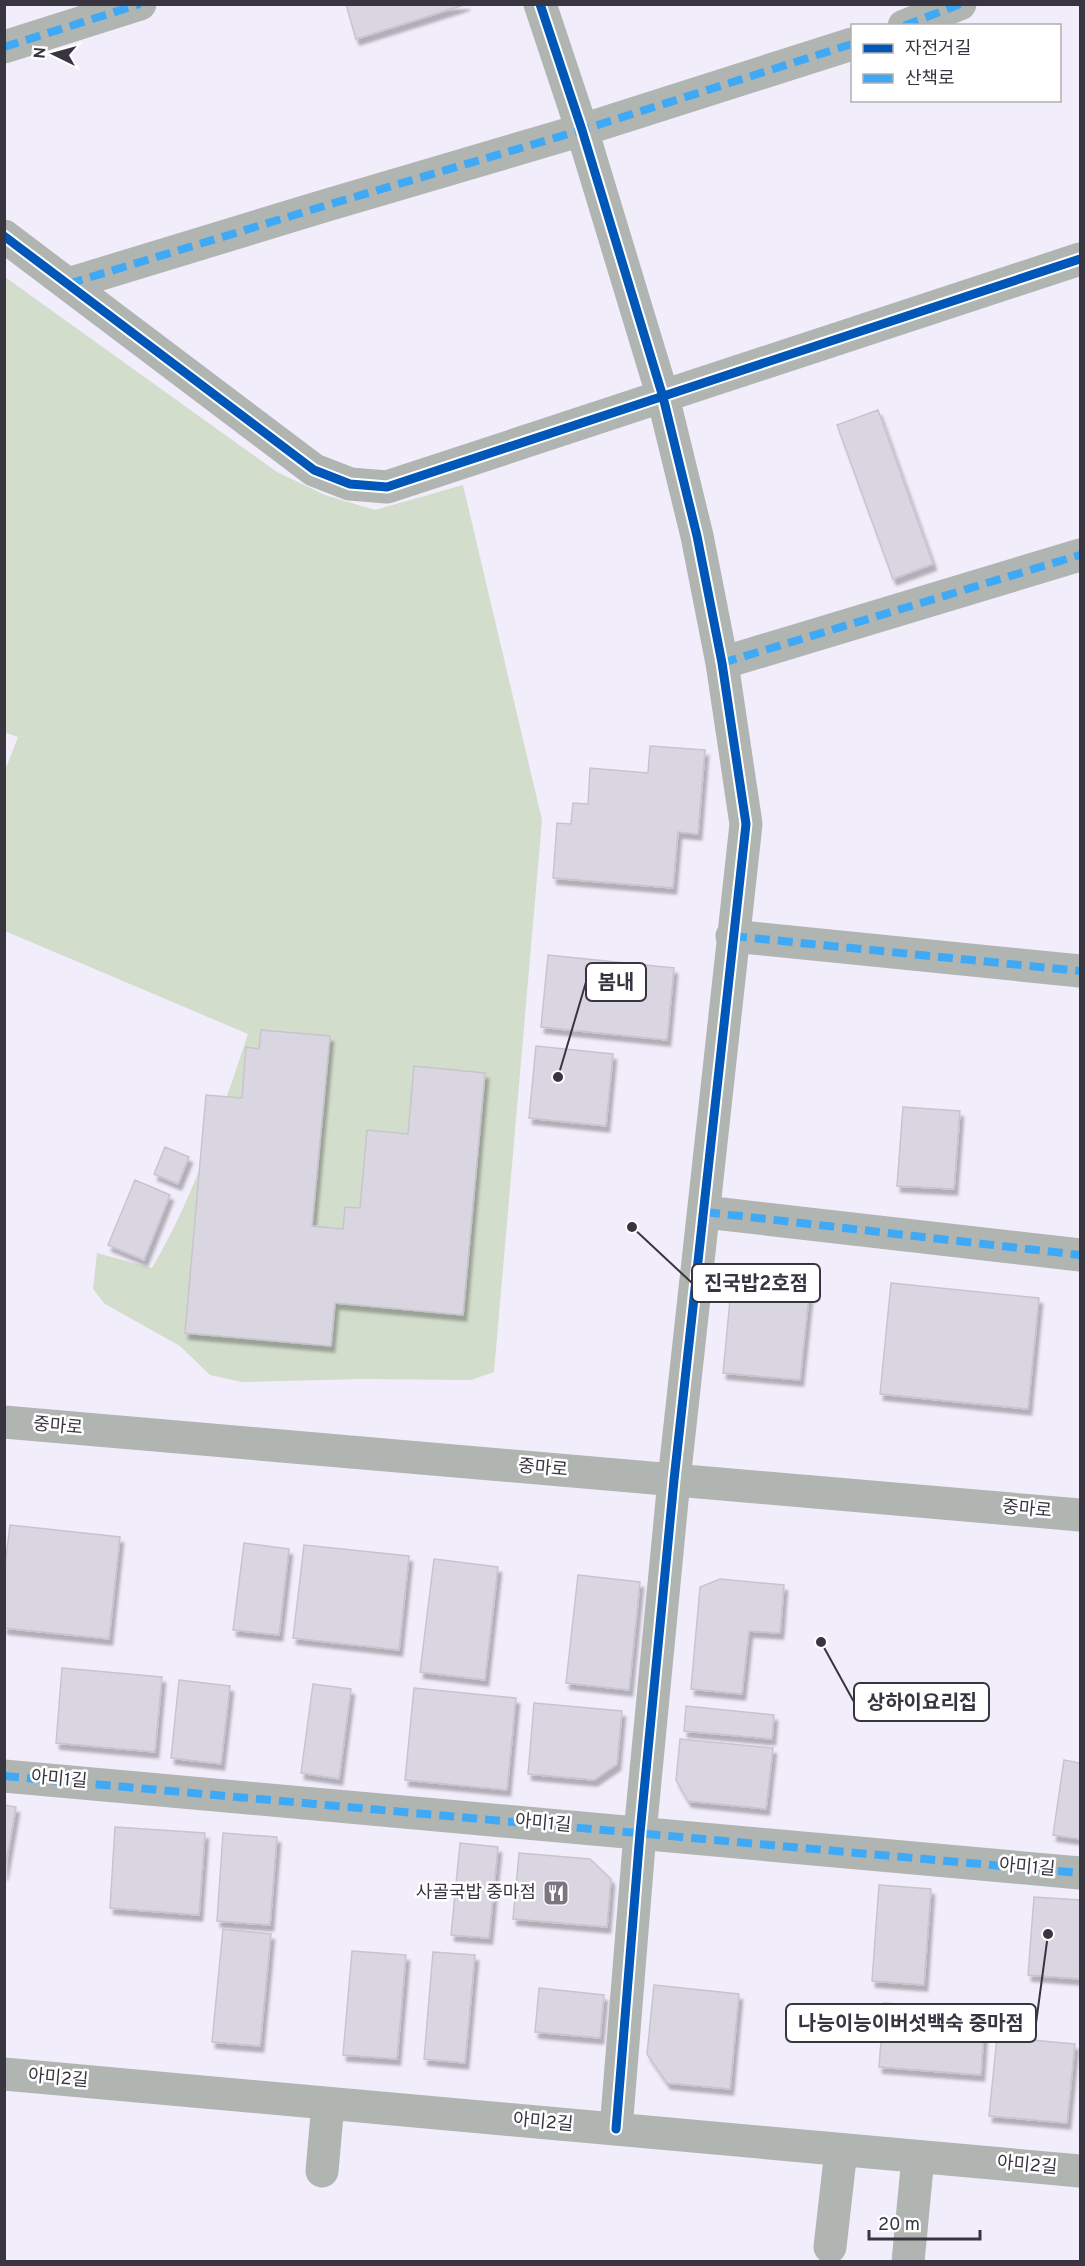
<svg xmlns="http://www.w3.org/2000/svg" width="1085" height="2266" viewBox="0 0 1085 2266" font-family="Overpass,'Noto Sans KR',sans-serif">
<style>
.green{fill:#d2ddcc}
.building{fill:#dad6e1;stroke:#c8c4cf;stroke-width:1.5;filter:url(#shadow)}
.lines{fill:none;stroke-linecap:round;stroke-linejoin:round}
.minor{stroke:#b1b5b2;stroke-width:33}
.quiet{stroke:#3fa9f5;stroke-width:8;stroke-dasharray:15 8;stroke-linecap:butt}
.cycleway-casing{stroke:#fff;stroke-width:13}
.cycleway{stroke:#0057b8;stroke-width:9}
.labels{text-anchor:middle;dominant-baseline:central;stroke-width:5;stroke-linejoin:round;paint-order:stroke}
.street-label{font-size:18px;fill:#393540;stroke:#fff}
.poi-label{font-size:18px;fill:#393540;stroke:#fff;text-anchor:end}
.leader{fill:none;stroke:#393540;stroke-width:2}
.callout-dot{fill:#393540;stroke:#fff;stroke-width:2}
.callout{fill:#fff;stroke:#393540;stroke-width:2}
.callout-label{font-size:20px;text-anchor:middle;font-weight:bold;fill:#393540}
</style>
<defs>
<filter id="shadow"><feDropShadow dx="3.5" dy="6" stdDeviation="1.5" flood-color="#0004"/></filter>
</defs>
<rect width="100%" height="100%" fill="#f2edfa"/>
<path class="green" d="M5,277l272,195 48,23 50,15 88,-25 79,335 -48,552 -23,8 -109,-1 -120,3 -32,-7 -30,-29 -75,-42 -12,-15 4,-36 55,15c43,-73 69,-154 96,-234l-243,-103 -1,-158 14,-36 -14,-5z"/>
<path class="building" d="M346,4h121l-111,35z
M878,410l55,154 -40,15 -56,-154z
M650,746l55,4 -7,84 -20,-2 -5,56 -120,-10 4,-55 14,1 2,-21 15,1 2,-36 58,5z
M548,955l126,13 -7,72 -126,-13z
M261,1030l69,6 -18,190 31,3 2,-22 15,1 7,-78 41,4 6,-68 71,7 -22,242 -128,-12 -4,43 -146,-13 21,-238 36,3 4,-51 13,2z
M536,1046l77,8 -7,72 -77,-8z
M903,1107l57,4 -6,78 -57,-3z
M165,1147l24,10 -11,27 -24,-10z
M135,1180l35,15 -26,65 -36,-15z
M733,1269l78,8 -11,103 -77,-7z
M891,1283l148,15 -11,111 -148,-15z
M10,1525l110,12 -11,102 -105,-11v-54z
M244,1543l45,6 -10,86 -46,-5z
M304,1545l105,11 -10,94 -106,-12z
M434,1559l64,8 -13,113 -65,-8z
M578,1575l62,7 -11,108 -63,-7z
M720,1579l64,6 -4,48 -31,-2 -7,63 -51,-5 9,-102z
M62,1668l100,9 -7,75 -99,-9z
M179,1680l51,6 -9,78 -50,-6z
M313,1684l38,5 -12,90 -38,-6z
M414,1688l102,10 -9,92 -102,-10z
M534,1703l88,8 -5,53 -23,16 -66,-6z
M686,1706l88,9 -2,24 -88,-8z
M680,1739l93,9 -7,61 -78,-8 -12,-21z
M1064,1760l16,3v76l-27,-4z
M4,1805l12,2 -12,68z
M115,1827l90,6 -6,82 -89,-7z
M223,1833l54,4 -7,88 -53,-4z
M460,1843l38,4 -9,91 -38,-3z
M519,1853l71,6 21,20 -4,48 -94,-8z
M879,1885l52,4 -7,96 -52,-4z
M1034,1897l46,3v79l-52,-4z
M223,1929l48,5 -11,112 -48,-4z
M352,1951l54,4 -9,104 -54,-4z
M433,1952l42,3 -10,108 -41,-4z
M654,1985l85,9 -9,95 -63,-6 -20,-29z
M539,1988l65,7 -4,43 -65,-6z
M884,2003l101,8 -4,64 -102,-8z
M997,2037l78,7 -8,79 -78,-7z"/>
<g class="lines">
<path class="minor" d="M540,4l42,126 81,267 34,139 25,127 24,161 -72,656 -34,353 -24,296
M904,26l56,-22
M4,47l136,-43
M4,236l310,234 36,14 37,3 693,-228
M68,284l256,-78 258,-76 270,-86
M722,663l358,-108
M732,936l348,35
M705,1212l375,43
M4,1422l1076,93
M4,1776l1076,97
M4,2074l1076,97
M322,2171l6,-67
M830,2247l11,-97
M908,2262l10,-105"/>
<path class="quiet" d="M904,26l56,-22
M4,47l136,-43
M68,284l256,-78 258,-76 270,-86
M722,663l358,-108
M732,936l348,35
M705,1212l375,43
M4,1776l1076,97"/>
<g class="cycleway-casing">
<path id="cycleway" d="M540,4l42,126 81,267 34,139 25,127 24,161 -72,656 -34,353 -24,296
M4,236l310,234 36,14 37,3 693,-228"/>
</g>
<use href="#cycleway" class="cycleway"/>
</g>
<defs>
<g id="restaurant-square" transform="scale(1.35)"><rect x="-9" y="-9" width="18" height="18" rx="4" fill="#7a7581" stroke="#fff"/><path d="M-5-6h1v4h1v-4h1v4h1v-4h1v5L-1.5 .5V6h-2V.5L-5-1ZM5-6V6H3V1.5H1.5Q1.5-4 5-6Z" fill="#fff"/></g>
</defs>
<g fill-rule="evenodd">
<use href="#restaurant-square" x="556" y="1893"/>
</g>
<g class="labels">
<g class="street-label">
<text transform="translate(58 1427) rotate(5)">중마로</text>
<text transform="translate(543 1469) rotate(5)">중마로</text>
<text transform="translate(1027 1510) rotate(5)">중마로</text>
<text transform="translate(59 1780) rotate(5)">아미1길</text>
<text transform="translate(543 1824) rotate(5)">아미1길</text>
<text transform="translate(1027 1868) rotate(5)">아미1길</text>
<text transform="translate(58 2079) rotate(5)">아미2길</text>
<text transform="translate(543 2123) rotate(5)">아미2길</text>
<text transform="translate(1027 2166) rotate(5)">아미2길</text>
</g>
<g class="poi-label">
<text x="536" y="1893">사골국밥 중마점</text>
</g>
</g>
<path class="leader" d="M558 1077L586 982M632 1227L692 1283M821 1642L854 1702M1048 1934L1036 2023"/>
<g class="callout-dot">
<circle cx="558" cy="1077" r="6"/>
<circle cx="632" cy="1227" r="6"/>
<circle cx="821" cy="1642" r="6"/>
<circle cx="1048" cy="1934" r="6"/>
</g>
<g class="callout">
<rect x="586" y="963" width="60" height="38" rx="6"/>
<rect x="692" y="1264" width="128" height="38" rx="6"/>
<rect x="854" y="1683" width="135" height="38" rx="6"/>
<rect x="786" y="2004" width="250" height="38" rx="6"/>
</g>
<g class="callout-label">
<text x="616" y="989">봄내</text>
<text x="756" y="1290">진국밥2호점</text>
<text x="922" y="1709">상하이요리집</text>
<text x="911" y="2030">나능이능이버섯백숙 중마점</text>
</g>
<rect width="1085" height="2266" fill="none" stroke="#393540" stroke-width="12"/>
<rect x="851" y="24" width="210" height="78" fill="#ffffff" stroke="#b0aeb3" stroke-width="1.5"/>
<rect x="863" y="44" width="30" height="9" fill="#0057b8" stroke="#b0aeb3" stroke-width="1.5"/>
<text x="905" y="54" font-size="18" fill="#393540">자전거길</text>
<rect x="863" y="74" width="30" height="9" fill="#3fa9f5" stroke="#b0aeb3" stroke-width="1.5"/>
<text x="905" y="84" font-size="18" fill="#393540">산책로</text>
<g transform="translate(54 54) rotate(275)" stroke="#ffffff" stroke-width="4.5" paint-order="stroke">
<path d="M0-4.5L10 22L0 15L-10 22Z" fill="#393540"/>
<text y="-9" font-size="16" font-weight="bold" text-anchor="middle" fill="#393540">N</text>
</g>
<path d="M869 2230v9h111v-9" fill="none" stroke="#393540" stroke-width="3"/>
<text x="878" y="2230" font-size="18" fill="#393540" stroke="#ffffff" stroke-width="4.5" paint-order="stroke">20 m</text>
</svg>
